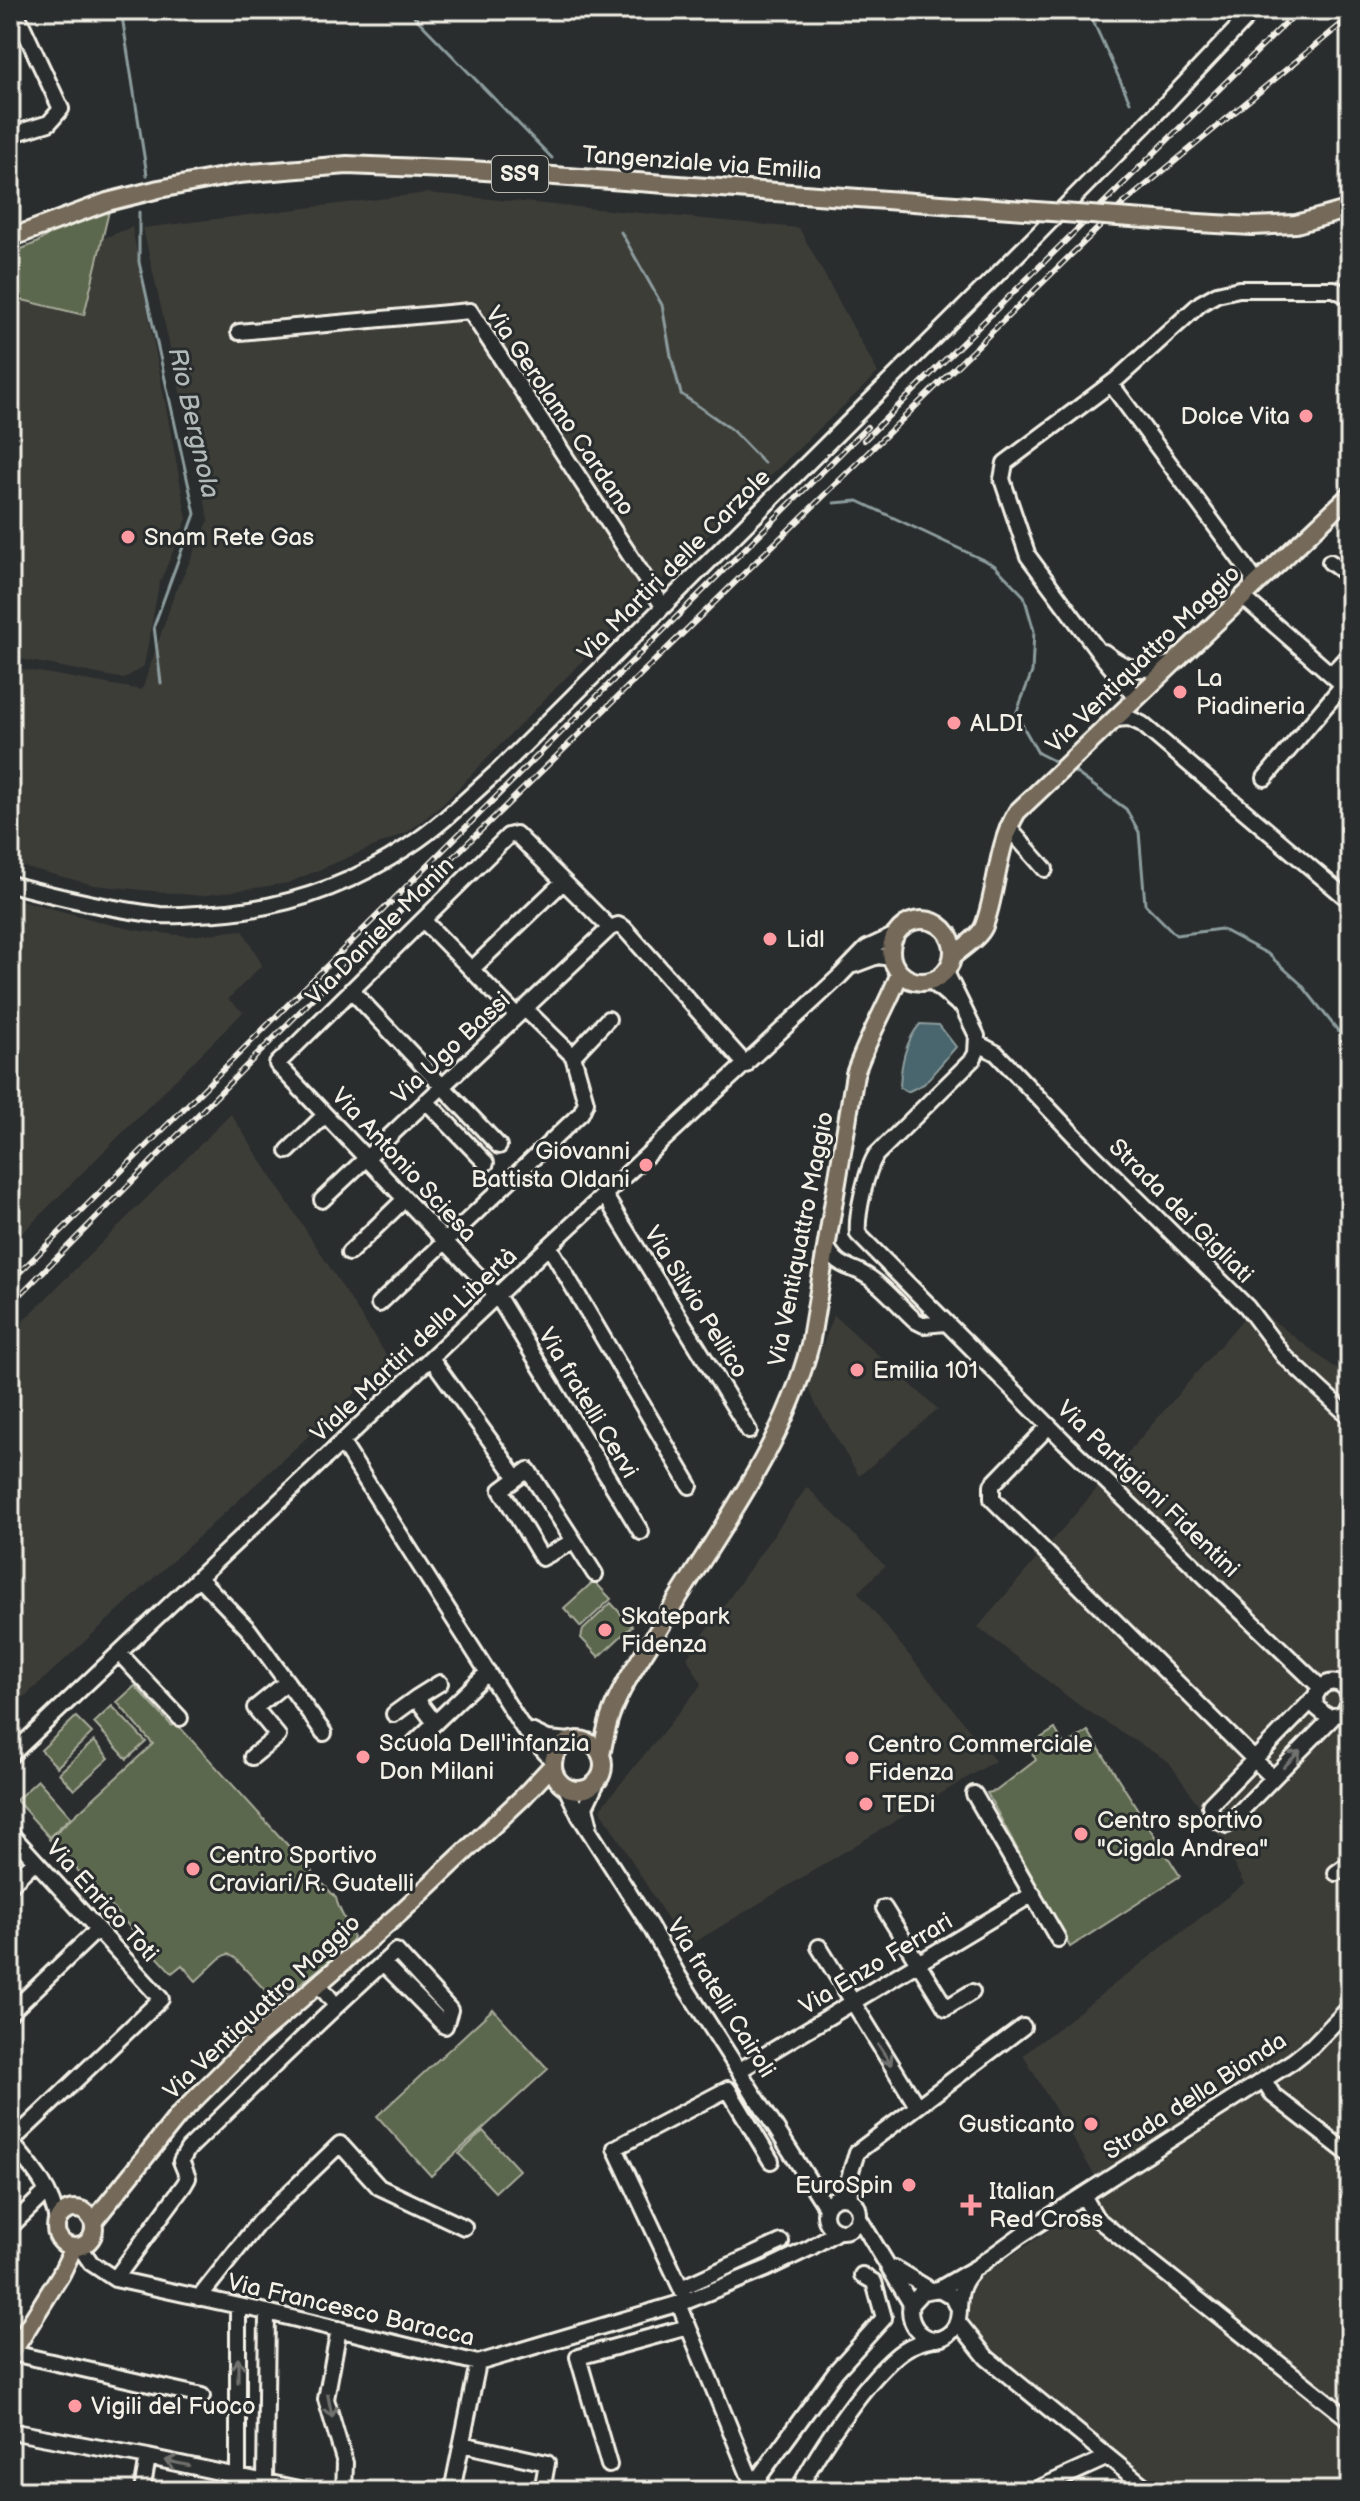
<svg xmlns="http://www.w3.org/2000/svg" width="1360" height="2501" viewBox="0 0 1360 2501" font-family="'Balsamiq Sans',sans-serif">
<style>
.built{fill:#3c3c38}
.green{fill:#5c674e;stroke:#a8ac9b;stroke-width:2}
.water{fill:#49656d;stroke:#8d9d9e;stroke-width:2}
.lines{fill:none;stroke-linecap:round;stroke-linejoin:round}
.stream{stroke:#8d9d9e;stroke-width:3}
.minor-casing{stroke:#f4f1e8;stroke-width:20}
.major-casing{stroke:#f4f1e8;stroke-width:22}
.minor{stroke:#2a2d2e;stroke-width:14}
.major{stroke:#746a5a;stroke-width:16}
.rail-casing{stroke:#f4f1e8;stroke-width:6}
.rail{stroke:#2a2d2e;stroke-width:3;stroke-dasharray:9;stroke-linecap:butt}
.major-bridge-casing{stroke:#f4f1e8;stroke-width:22;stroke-linecap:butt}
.major-bridge{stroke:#746a5a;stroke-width:16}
.oneway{stroke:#71726f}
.poi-dot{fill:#ff9aa2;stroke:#2a2d2e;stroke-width:3}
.labels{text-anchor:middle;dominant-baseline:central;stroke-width:6;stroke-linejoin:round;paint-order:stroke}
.shield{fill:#2a2d2e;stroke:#b7b6b0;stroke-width:2}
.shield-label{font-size:22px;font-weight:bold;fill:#f4f1e8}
.street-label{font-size:24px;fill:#f4f1e8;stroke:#2a2d2e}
.poi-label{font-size:24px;fill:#f4f1e8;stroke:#2a2d2e;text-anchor:start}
.water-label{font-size:26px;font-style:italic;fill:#b0b9b7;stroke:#2a2d2e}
</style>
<rect width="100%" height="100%" fill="#2a2d2e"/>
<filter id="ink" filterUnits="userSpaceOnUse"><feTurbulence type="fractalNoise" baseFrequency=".0125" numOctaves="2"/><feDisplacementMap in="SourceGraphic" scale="16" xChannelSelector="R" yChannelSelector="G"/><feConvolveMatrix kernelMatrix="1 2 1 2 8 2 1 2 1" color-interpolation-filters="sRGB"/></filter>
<g filter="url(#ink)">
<path class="built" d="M427,193l372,35 79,145 -220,210 -216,222 -34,27 -120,51 -87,13 -107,-11 -84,-22v-196l132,23 31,-92 36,-78 -66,-292z
M132,227l55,292 -28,65 -15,82 -20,13 -114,-22v-382z
M10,897l106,29 26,5 47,5 54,-6 19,35 -34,34 15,13 -233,233z
M231,1114l159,247 -380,349v-376z
M1254,1306l96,73v1112h-184l-177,-139 -23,-39 9,-33 130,-87 -82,-138 221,-171 -27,-52 -48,-70 -89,-56 -102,-79z
M834,1315l104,94 -79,67 -43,-71 -8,-19z
M807,1487l78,79 -27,26 137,169 -310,187 -85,-139 102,-125 -15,-26z"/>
<path class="green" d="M110,207l-26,108 -74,-18v-43l26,-11 31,-21z
M594,1581l17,18 -30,28 -17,-19z
M611,1603l21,23 -33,31 -18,-19 2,-8z
M135,1686l37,40 4,-3 160,175c3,15 13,25 17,39l-6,11 -71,54 -41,-44 -7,-4 -9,5 -23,22 -14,-16 -10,8 -123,-134 104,-95 -36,-42z
M112,1706l34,36 -19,17 -33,-36z
M76,1717l16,16 -35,34 -16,-17z
M1055,1729l10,17 23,-15 92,145 -110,71 -83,-154 9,-2 40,-31 -8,-14z
M94,1741l15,17 -35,32 -15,-17z
M38,1780l33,37 -22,20 -33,-37z
M493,2009l55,60 -117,107 -54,-60z
M483,2131l36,39 -24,22 -36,-38z"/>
<path class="water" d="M920,1024l19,1 17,22 -32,37 -17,8 -7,-5c1,-23 5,-45 20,-63z"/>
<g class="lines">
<path class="stream" d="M121,10l26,165
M408,10l144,148
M1088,10l42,92
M139,212v50l56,252 -41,112 7,57
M621,232l41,73 9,51 10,38 50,35 33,34
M834,503l24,-2 136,64 30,31 10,35 -2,41 -16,42 22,39 20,10
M1072,770l54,39 13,23 6,72 31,31 45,-6 47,25 33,30 49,62"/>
<g class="minor-casing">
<path id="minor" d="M10,135l39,-12 12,-14 -46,-99
M239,332l231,-21 193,295
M1111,384l134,182 7,10v13
M1330,562l20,15
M1243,597l107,94
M1104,652c26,21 39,20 69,11
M1331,674l19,-20
M1137,698l-32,-38 -77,-104 -26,-77 3,-16 112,-84 84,-76 16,-9 22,-5h95l16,8
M1115,719l14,-1 13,6 208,177
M1265,778l78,-93
M1008,827l37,42
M10,884c48,13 100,25 150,31 12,1 25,0 37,-1 76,-2 148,-25 212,-68 32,-21 60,-49 89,-75l538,-535 117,-119 101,-107
M423,920l94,96
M854,965l24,-9 13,2
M472,969l91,-87
M946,972l31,64 -1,17 -3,6 -97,96c-10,16 -20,61 -18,79l206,207 256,246
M931,981l26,22
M351,990l148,156
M977,1043l19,10 96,101 155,153 37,49 66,61
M573,1056l35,-37
M426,1101l60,62
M288,1151l37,-36
M605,1196l144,235
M322,1200l288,-272
M549,1246l141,240
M826,1246c15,25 21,17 41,30 18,11 33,31 49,45l8,4 21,-2
M349,1253l56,-54
M379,1304l202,-191 5,-11 -13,-46 -48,-47
M431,1358l86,120
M1049,1426l-57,59v14l281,279
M342,1443l181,285 30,33
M528,1470l46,71 -32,17 -41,-68z
M641,1532l-143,-235 -221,-233 231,-228 8,-2 94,94 8,-3 6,3 122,137
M574,1541l21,33
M199,1578l50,52 75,103
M119,1653l61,65
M1315,1697l1,10 12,10 15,-3 7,-12
M416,1698l24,-15
M394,1714l22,-16 19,25
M1333,1717l-106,108 -14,-6 -3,-14 105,-108c8,-20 29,-19 35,1
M531,1731l17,8 22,2
M414,1743l74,-71
M10,1756l539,-510 291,-270 27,-28 28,-13
M252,1757l26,-21 -23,-28 32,-26
M566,1788l13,27 71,111 29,51 147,230
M974,1794l84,145
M589,1823l-4,-16 14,-29
M10,1833l151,166 -150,143
M1336,1873l14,-10
M10,1885l25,-24
M884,1908l62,100 26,-16
M819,1947l98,159
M319,1984l17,22
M10,2013l87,-83
M740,2070l293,-176
M1264,2080l9,15 77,60
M10,2141c20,24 43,49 47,81
M1083,2195l13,23 254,202
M825 2214a17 17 0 1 1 34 0a17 17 0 1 1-34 0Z
M850,2199l-1,-21 8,-26 166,-125
M859,2218l52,86
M10,2227l37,-36
M80,2247l11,16 24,16 152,33 211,51 209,-62 79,-32 44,-21 28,-17
M894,2268l35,21
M115,2279l69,-94 4,-7 -7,-17 7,-12c69,-67 137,-134 208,-198l54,59 -5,16 -62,-63
M681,2288l100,-46
M939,2289l38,-22 44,-32 272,-174 19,-15 38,-39
M199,2298l60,-76 81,-78 39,43 85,40
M687,2301l-72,-153 113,-59 43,72
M679,2304l74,181
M957,2305l-4,-8 -14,-8 -17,3 -11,12c-6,24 21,48 41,27 14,-16 -1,-36 19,-58
M958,2322l29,36 163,133
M339,2329l-13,70 19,64 -1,28
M12,2353l190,43
M10,2431l138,26 160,34
M462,2444l85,19 -5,28
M609,2465l-31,-108 110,-30
M238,2476v-170
M265,2482l2,-170
M753,2485l83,-114 48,-53 -10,-36 -12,-7
M142,2491l6,-34
M452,2491l26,-128
M798,2491c19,-39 71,-117 106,-141 9,-6 19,-9 30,-11
M1033,2491l75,-34"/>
</g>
<g class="major-casing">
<path id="major" d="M1198,223l54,3 44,-2 54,-15
M10,238l97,-36 52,-13 80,-15 108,-9 124,5 512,37
M891 951a31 31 0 1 1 62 0a31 31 0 1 1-62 0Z
M953,956c10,-9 26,-18 31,-30 14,-38 12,-79 33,-114l333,-317
M553 1765a25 25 0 1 1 50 0a25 25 0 1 1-50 0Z
M601,1755c3,-13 5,-28 10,-41 12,-32 34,-61 51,-90 54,-90 121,-176 148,-279l45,-271c12,-35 31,-66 45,-101
M56 2228a19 19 0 1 1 38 0a19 19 0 1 1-38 0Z
M93,2222l85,-106 77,-77 145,-126 122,-115 30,-32
M10,2356l51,-82 13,-27"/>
</g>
<use href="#minor" class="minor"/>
<use href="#major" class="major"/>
<g class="rail-casing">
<path id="rail" d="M864,440l435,-430
M10,1282l857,-855
M10,1305l431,-436 682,-665 227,-187"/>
</g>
<use href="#rail" class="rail"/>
<g class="major-bridge-casing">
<path id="major-bridge" d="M983,207l215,16"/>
</g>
<use href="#major-bridge" class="major-bridge"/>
</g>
<defs><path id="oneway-shaft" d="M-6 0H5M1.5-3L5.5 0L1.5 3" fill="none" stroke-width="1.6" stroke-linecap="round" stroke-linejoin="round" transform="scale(2)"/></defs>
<g class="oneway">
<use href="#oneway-shaft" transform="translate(1292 1759) rotate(-45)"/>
<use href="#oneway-shaft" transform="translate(885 2055) rotate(58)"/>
<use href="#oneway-shaft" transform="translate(238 2370) rotate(-90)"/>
<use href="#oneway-shaft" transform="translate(330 2406) rotate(79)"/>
<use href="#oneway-shaft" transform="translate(177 2463) rotate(-168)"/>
</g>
</g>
<g class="poi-dot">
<circle cx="1306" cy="416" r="8"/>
<circle cx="128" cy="537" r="8"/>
<circle cx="1180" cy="692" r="8"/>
<circle cx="954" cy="723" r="8"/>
<circle cx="770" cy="939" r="8"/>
<circle cx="646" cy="1165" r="8"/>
<circle cx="857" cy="1370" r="8"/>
<circle cx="605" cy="1630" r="8"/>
<circle cx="363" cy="1757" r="8"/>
<circle cx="852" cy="1758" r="8"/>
<circle cx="866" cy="1804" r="8"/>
<circle cx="1081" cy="1834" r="8"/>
<circle cx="193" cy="1869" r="8"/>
<circle cx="1091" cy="2124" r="8"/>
<circle cx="909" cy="2185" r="8"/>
<path d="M967 2193h8v8h8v8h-8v8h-8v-8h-8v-8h8z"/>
<circle cx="75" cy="2406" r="8"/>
</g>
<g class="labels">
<rect class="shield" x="492" y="156" width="56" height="36" rx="6"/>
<g class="shield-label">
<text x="520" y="174">SS9</text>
</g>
<g class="street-label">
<text transform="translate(702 163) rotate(4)">Tangenziale via Emilia</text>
<text transform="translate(560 411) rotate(56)">Via Gerolamo Cardano</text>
<text transform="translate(674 565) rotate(-45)">Via Martiri delle Carzole</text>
<text transform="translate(1143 659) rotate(-44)">Via Ventiquattro Maggio</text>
<text transform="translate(380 931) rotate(-45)">Via Daniele Manin</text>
<text transform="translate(451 1048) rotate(-43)">Via Ugo Bassi</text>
<text transform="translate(404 1165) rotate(47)">Via Antonio Sciesa</text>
<text transform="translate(1181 1211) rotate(45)">Strada dei Gigliati</text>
<text transform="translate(801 1239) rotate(-79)">Via Ventiquattro Maggio</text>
<text transform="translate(696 1302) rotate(58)">Via Silvio Pellico</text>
<text transform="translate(414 1345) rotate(-43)">Viale Martiri della Libertà</text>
<text transform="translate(588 1403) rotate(59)">Via fratelli Cervi</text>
<text transform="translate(1148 1489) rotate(44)">Via Partigiani Fidentini</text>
<text transform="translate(102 1901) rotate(48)">Via Enrico Toti</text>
<text transform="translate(876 1964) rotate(-31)">Via Enzo Ferrari</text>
<text transform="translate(721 1998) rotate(58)">Via fratelli Cairoli</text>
<text transform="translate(262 2007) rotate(-43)">Via Ventiquattro Maggio</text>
<text transform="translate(1195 2096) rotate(-33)">Strada della Bionda</text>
<text transform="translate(351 2310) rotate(13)">Via Francesco Baracca</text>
</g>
<g class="poi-label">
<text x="1290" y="416" text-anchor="end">Dolce Vita</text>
<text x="144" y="537">Snam Rete Gas</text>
<text x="1196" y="678">La<tspan x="1196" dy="28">Piadineria</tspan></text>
<text x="970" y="723">ALDI</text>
<text x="786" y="939">Lidl</text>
<text x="630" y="1151" text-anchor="end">Giovanni<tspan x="630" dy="28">Battista Oldani</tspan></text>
<text x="873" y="1370">Emilia 101</text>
<text x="621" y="1616">Skatepark<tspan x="621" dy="28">Fidenza</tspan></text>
<text x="379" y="1743">Scuola Dell'infanzia<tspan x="379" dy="28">Don Milani</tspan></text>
<text x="868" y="1744">Centro Commerciale<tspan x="868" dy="28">Fidenza</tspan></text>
<text x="882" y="1804">TEDi</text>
<text x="1097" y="1820">Centro sportivo<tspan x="1097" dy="28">"Cigala Andrea"</tspan></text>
<text x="209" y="1855">Centro Sportivo<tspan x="209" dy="28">Craviari/R. Guatelli</tspan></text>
<text x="1075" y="2124" text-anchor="end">Gusticanto</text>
<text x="893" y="2185" text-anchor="end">EuroSpin</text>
<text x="989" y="2191">Italian<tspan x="989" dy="28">Red Cross</tspan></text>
<text x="91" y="2406">Vigili del Fuoco</text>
</g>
<g class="water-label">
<text transform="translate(193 423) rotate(77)">Rio Bergnola</text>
</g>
</g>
<rect width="1360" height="2501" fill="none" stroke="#2a2d2e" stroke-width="40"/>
<rect x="20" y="20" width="1320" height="2461" fill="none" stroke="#f4f1e8" stroke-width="3" filter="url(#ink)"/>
</svg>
